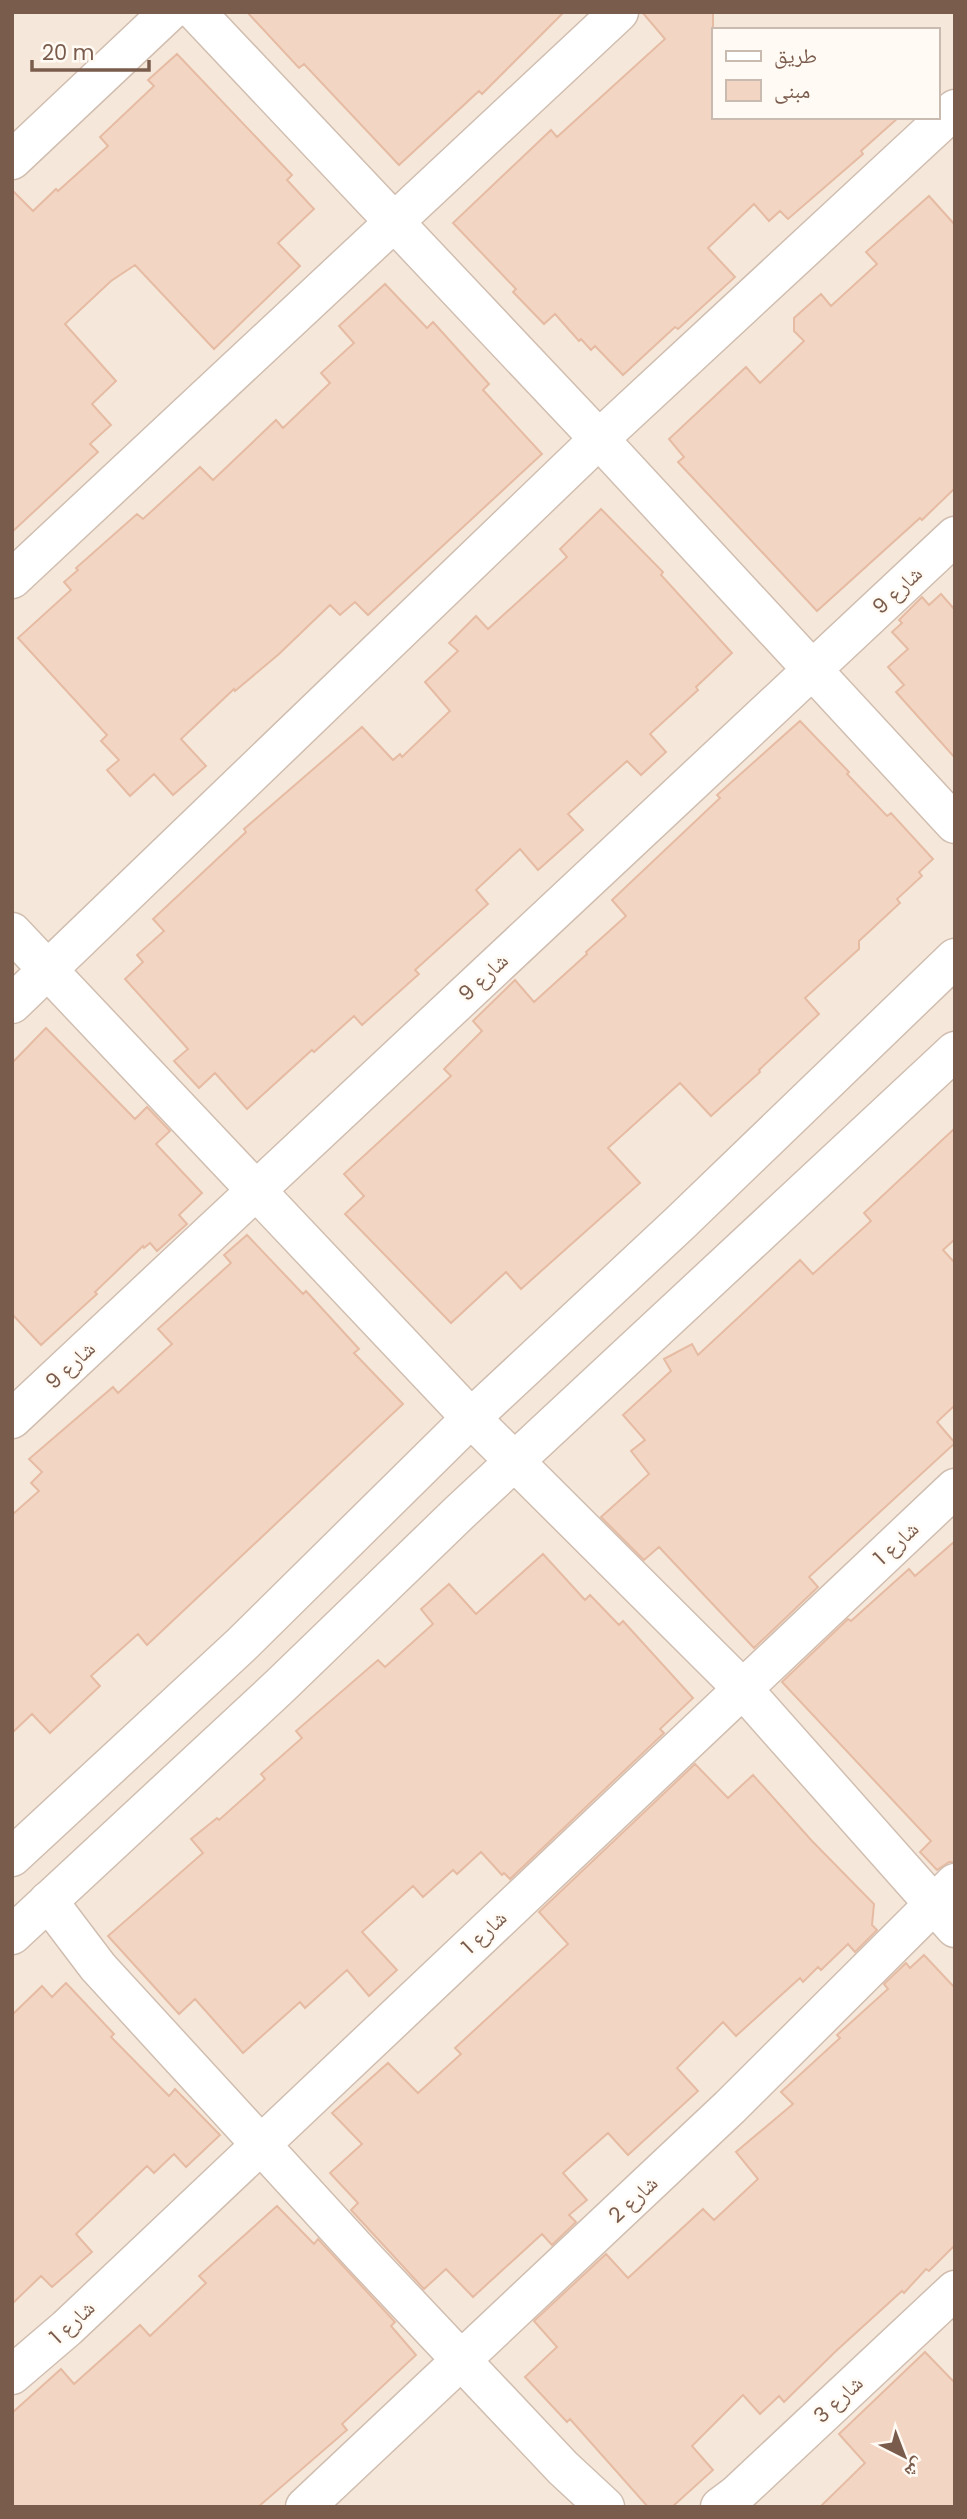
<svg xmlns="http://www.w3.org/2000/svg" width="967" height="2519" viewBox="0 0 967 2519" font-family="Poppins,'Noto Naskh Arabic',sans-serif">
<style>
.residential{fill:#f5e8da;fill-rule:evenodd}
.building{fill:#f3d5c3;stroke:#e6bba3;stroke-width:2}
.lines{fill:none;stroke-linecap:round;stroke-linejoin:round}
.minor-casing{stroke:#d1beb0;stroke-width:41}
.tertiary-casing{stroke:#d1beb0;stroke-width:41}
.minor{stroke:#fff;stroke-width:38}
.tertiary{stroke:#fff;stroke-width:38}
.labels{text-anchor:middle;dominant-baseline:central;stroke-width:5;stroke-linejoin:round;paint-order:stroke}
.street-label{font-size:21px;fill:#7a5c4d;stroke:#fffaf3}
</style>
<rect width="100%" height="100%" fill="#fdf6ec"/>
<path class="residential" d="M12,12h943v2495h-943zM713,30h224v87h-224z"/>
<path class="building" d="M247,12h317l-82,82 -3,-3 -80,74 -95,-101 -5,4z
M642,12h71v105h186l-38,34 2,3 -75,65 -8,-8 -11,10 -15,-17 -46,44 27,29 -57,52 -3,-2 -52,48 -28,-29 -4,4 -10,-11 -2,2 -24,-27 -11,10 -31,-32 3,-3 -63,-66 98,-93 6,7 108,-98z
M177,54l115,121 -5,5 27,29 -36,34 22,23 -86,83 -79,-84 -24,16 -46,43 51,57 -24,23 19,21 -21,19 8,8 -86,80v-342l21,21 23,-22 2,2 50,-45 -8,-9 54,-51 -6,-6z
M929,196l26,29v263l-33,32 -2,-2 -103,93 -139,-149 6,-5 -15,-18 77,-72 14,16 44,-42 -10,-10v-13l27,-24 10,12 46,-42 -11,-12z
M385,284l42,44 6,-6 56,62 -6,6 59,64 -174,161 -13,-13 -15,13 -10,-10 -51,49 -44,37 -1,-2 -53,50 25,27 -33,29 -19,-21 -24,22 -23,-26 12,-10 -18,-19 6,-6 -89,-97 53,-48 -7,-8 14,-12 -2,-2 61,-54 6,5 57,-52 13,13 63,-60 7,8 47,-45 -9,-10 33,-30 -15,-17z
M601,509l62,63 -2,3 71,78 -36,34 2,3 -48,44 16,18 -25,23 -14,-14 -59,53 15,16 -45,40 -18,-21 -44,41 12,14 -73,66 4,4 -57,51 -8,-9 -40,36 -2,-2 -65,59 -32,-36 -16,15 -25,-27 14,-12 -63,-70 18,-17 -6,-7 27,-24 -11,-12 93,-87 -2,-3 118,-102 31,33 7,-6 2,3 48,-46 -25,-29 33,-31 -9,-8 27,-27 12,13 79,-72 -7,-8z
M941,594l14,16v148l-59,-66 8,-7 -16,-18 20,-18 -16,-17 10,-9 -3,-3 23,-23 7,8z
M800,721l49,51 -2,2 40,42 4,-3 42,46 -14,13 3,4 -25,23 3,4 -41,38v8l-54,49 14,16 -60,56 1,2 -49,44 -31,-33 -72,65 32,35 -119,106 -15,-17 -55,51 -106,-109 19,-18 -20,-22 107,-98 -7,-7 38,-38 -9,-10 42,-41 19,22 53,-48 -1,-2 40,-36 -14,-16 108,-102 -3,-3z
M46,1028l89,91 12,-12 23,24 -14,13 46,49 -23,22 8,9 -30,27 -7,-8 -6,5 -1,-2 -48,46 2,2 -56,51 -29,-31v-251z
M955,1128v111l-12,11 12,13v142l-18,17 18,21 -146,134 9,10 -64,61 -95,-101 -15,13 -43,-43 48,-43 -18,-23 14,-11 -22,-25 48,-44 -7,-12 28,-15 6,11 102,-95 13,14 58,-53 -7,-8z
M247,1235l56,59 3,-3 53,58 -5,4 49,51 -256,241 -9,-11 -47,42 9,10 -50,47 -18,-19 -20,19v-218l27,-24 -8,-8 11,-11 -13,-13 84,-72 5,6 54,-49 -14,-15 73,-66 -7,-8z
M955,1541v321h-6l-12,8 -17,-18 11,-11 -149,-159 66,-63 3,2 58,-52 6,7z
M543,1554l42,46 5,-5 29,30 4,-4 70,77 -33,31 4,4 -154,146 -6,-6 -2,2 -21,-23 -24,22 -4,-4 -30,27 -10,-11 -51,46 35,38 -28,26 -22,-26 -42,38 -5,-6 -57,51 -48,-54 -16,15 -71,-78 95,-83 -12,-14 26,-21 2,2 46,-41 -4,-5 41,-36 -6,-7 82,-71 7,7 48,-43 -12,-15 28,-25 27,30z
M695,1764l33,34 25,-23 59,66 62,63 -2,21 5,5 -22,22 -7,-8 -27,26 -3,-3 -15,15 -3,-4 -64,58 -13,-14 -46,46 21,23 -70,64 -20,-22 -45,40 24,27 -18,15 7,7 -24,23 -10,-11 -69,63 -27,-28 -22,20 -73,-79 7,-7 -28,-30 32,-29 -30,-31 56,-50 30,30 43,-39 -6,-6 113,-104 -29,-32z
M924,1955l31,33v257l-26,26 -3,-2 -22,24 -2,-2 -66,60 -52,51 -5,-6 -19,18 -17,-19 -51,51 21,24 -41,37h-24l-78,-88 -3,3 -42,-45 32,-30 -23,-26 72,-67 22,24 75,-69 11,11 44,-41 -22,-27 57,-48 -12,-12 59,-54 -3,-3 51,-46 -4,-5 22,-21 4,5z
M66,1983l48,51 -3,3 58,59 6,-7 45,46 -34,32 -12,-13 -20,19 -7,-7 -71,68 16,18 -40,35 -11,-11 -29,28v-289l30,-29 10,11z
M277,2206l37,38 4,-5 77,83 -4,4 25,29 -74,69 5,6 -89,77h-246v-94l49,-44 13,15 66,-59 10,11 56,-53 -7,-7z
M925,2352l30,31v124h-135l45,-44 -26,-29z"/>
<g class="lines">
<g class="minor-casing">
<path id="minor" d="M196,12l403,427 356,385
M12,160l157,-148
M12,579l607,-567
M12,932l459,486 271,270 213,240
M12,1004l587,-565 356,-330
M12,1419l943,-883
M48,1901l50,66 264,288 201,213 42,39
M12,2375l55,-47 888,-840
M305,2507l425,-400 225,-224
M720,2507l16,-12 219,-205"/>
</g>
<g class="tertiary-casing">
<path id="tertiary" d="M12,1857l228,-211 231,-228 208,-194 276,-266
M12,1935l267,-248 181,-175 495,-461"/>
</g>
<use href="#minor" class="minor"/>
<use href="#tertiary" class="tertiary"/>
</g>
<g class="labels">
<g class="street-label">
<text transform="translate(897 590) rotate(-43)">شارع 9</text>
<text transform="translate(483 977) rotate(-43)">شارع 9</text>
<text transform="translate(70 1365) rotate(-43)">شارع 9</text>
<text transform="translate(896 1543) rotate(-43)">شارع 1</text>
<text transform="translate(484 1932) rotate(-43)">شارع 1</text>
<text transform="translate(633 2199) rotate(-43)">شارع 2</text>
<text transform="translate(72 2322) rotate(-43)">شارع 1</text>
<text transform="translate(838 2399) rotate(-43)">شارع 3</text>
</g>
</g>
<rect width="967" height="2519" fill="none" stroke="#7a5c4d" stroke-width="28"/>
<rect x="712" y="28" width="228" height="91" fill="#fffaf3" stroke="#cabbb1" stroke-width="2"/>
<rect x="726" y="51" width="35" height="10" fill="#ffffff" stroke="#cabbb1" stroke-width="2"/>
<text x="774" y="63" font-size="21" fill="#7a5c4d">طريق</text>
<rect x="726" y="80" width="35" height="21" fill="#f3d5c3" stroke="#cabbb1" stroke-width="2"/>
<text x="774" y="98" font-size="21" fill="#7a5c4d">مبنى</text>
<g transform="translate(904 2456) rotate(138)" stroke="#fffaf3" stroke-width="5" paint-order="stroke">
<path d="M0-5L12 26L0 18L-12 26Z" fill="#7a5c4d"/>
<text y="-10" font-size="19" font-weight="bold" text-anchor="middle" fill="#7a5c4d">ش</text>
</g>
<path d="M32 60v10h117v-10" fill="none" stroke="#7a5c4d" stroke-width="3.5"/>
<text x="42" y="60" font-size="21" fill="#7a5c4d" stroke="#fffaf3" stroke-width="5" paint-order="stroke">20 m</text>
</svg>
